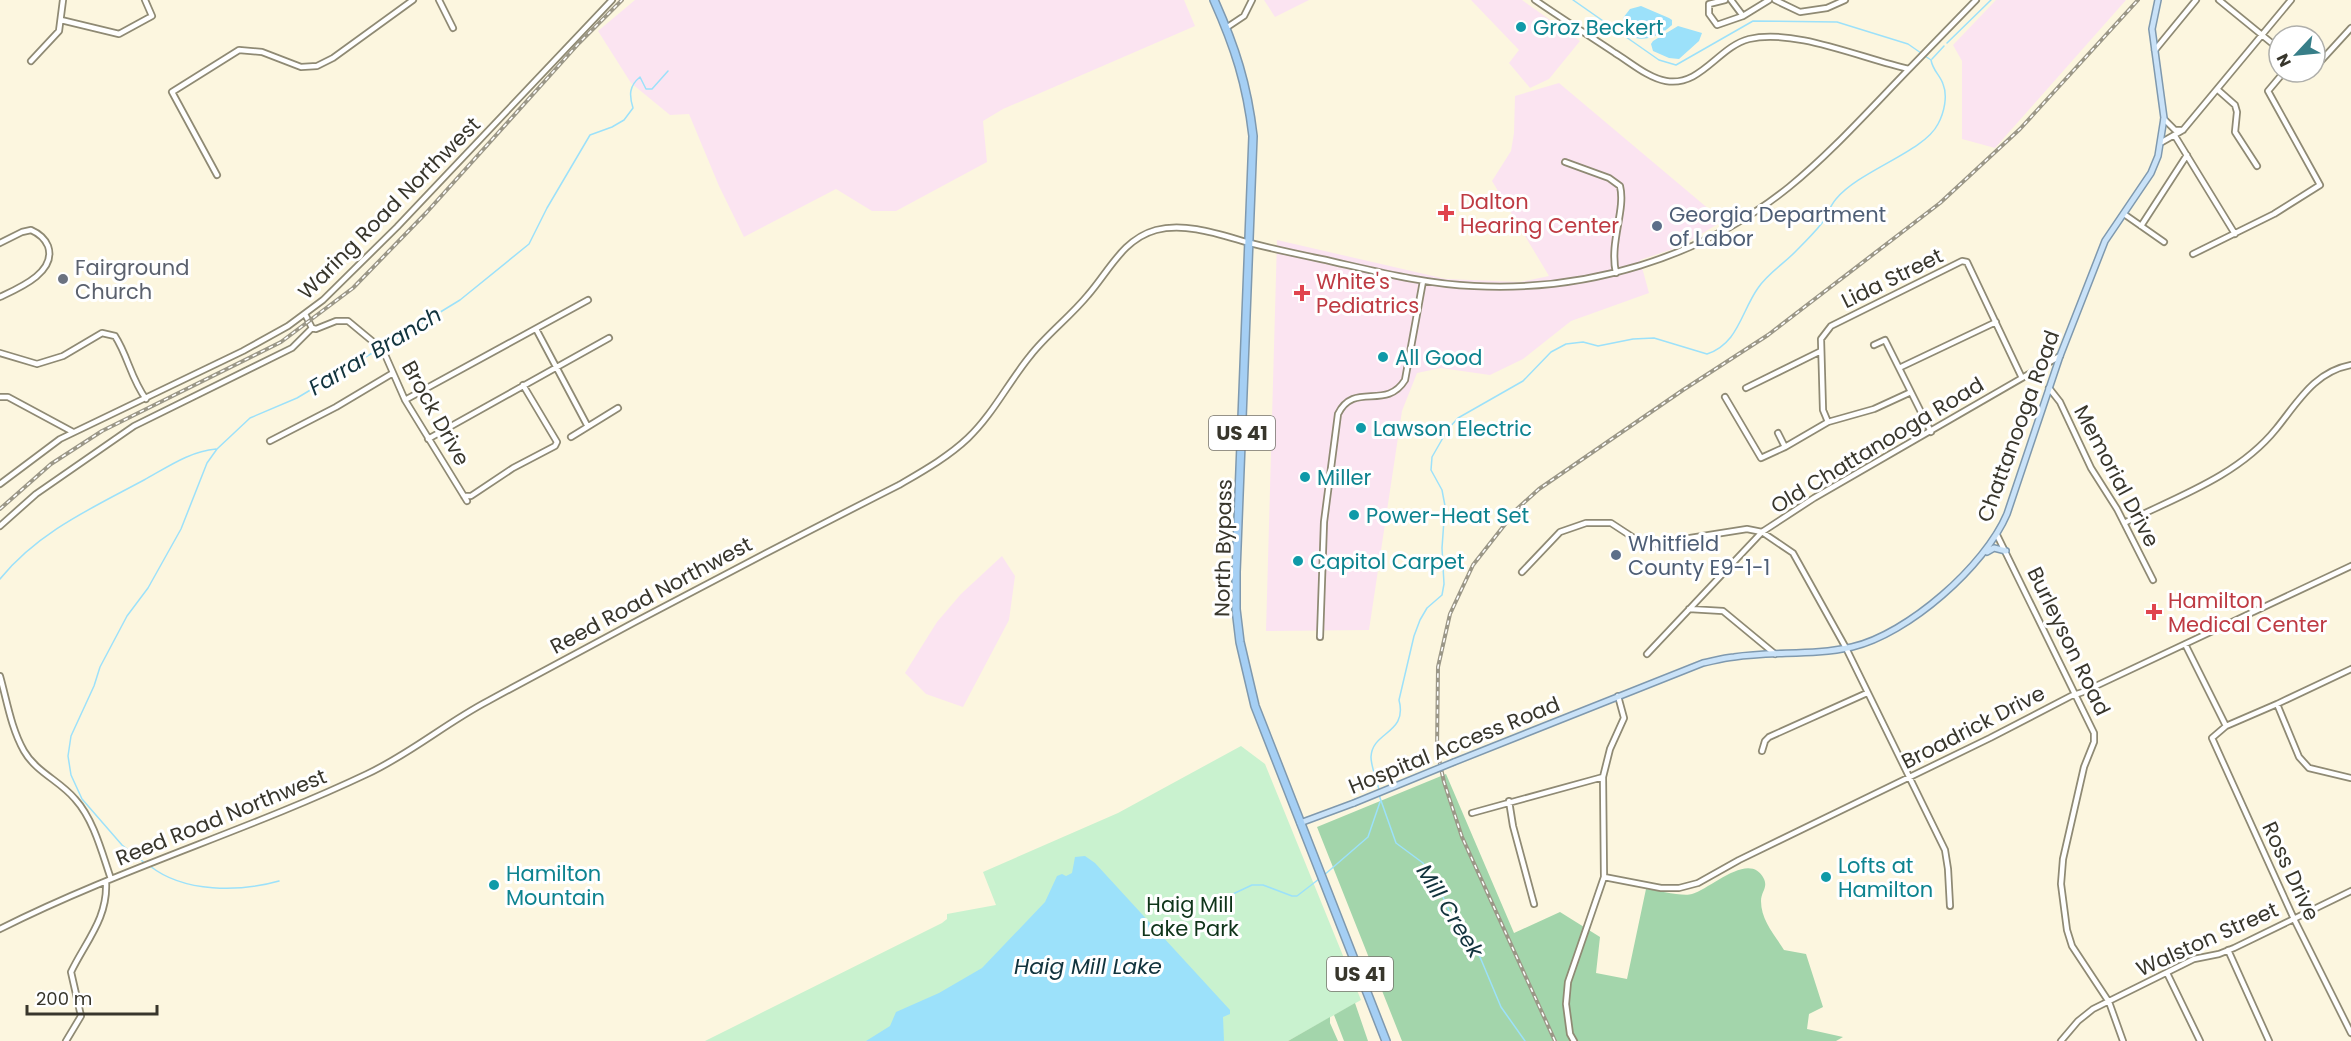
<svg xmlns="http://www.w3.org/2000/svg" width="2351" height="1041" viewBox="0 0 2351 1041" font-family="Poppins,sans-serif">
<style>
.industrial{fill:#fbe4f1}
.green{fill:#c9f2cf}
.forest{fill:#a3d5ab}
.water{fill:#9ce1fa}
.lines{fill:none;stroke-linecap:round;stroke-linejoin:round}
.stream{stroke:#9ce1fa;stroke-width:1.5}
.minor-casing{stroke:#8f8a74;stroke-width:8}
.major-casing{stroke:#7f99ae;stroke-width:8}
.highway-casing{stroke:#7f99ae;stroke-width:10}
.minor{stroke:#fff;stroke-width:4.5}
.major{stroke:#c9e2f8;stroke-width:5}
.highway{stroke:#a5cff4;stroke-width:7}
.rail-casing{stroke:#9b9787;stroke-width:4}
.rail{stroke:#fff;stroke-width:1.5;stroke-dasharray:4.5;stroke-linecap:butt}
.major-bridge-casing{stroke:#7f99ae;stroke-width:8;stroke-linecap:butt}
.major-bridge{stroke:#c9e2f8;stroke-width:5}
.culture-dot{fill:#0f9aa8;stroke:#fff;stroke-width:2}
.health-dot{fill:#e0444e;stroke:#fff;stroke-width:2}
.service-dot{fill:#5c6f8a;stroke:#fff;stroke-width:2}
.worship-dot{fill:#6b7280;stroke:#fff;stroke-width:2}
.labels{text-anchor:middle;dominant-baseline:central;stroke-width:6;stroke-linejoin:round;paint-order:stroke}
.shield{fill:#fff;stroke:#74726b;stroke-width:1.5}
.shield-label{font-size:20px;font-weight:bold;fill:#38362c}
.culture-label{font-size:21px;fill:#0d838f;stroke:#fff;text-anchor:start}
.health-label{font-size:21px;fill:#be3a42;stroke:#fff;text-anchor:start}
.street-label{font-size:21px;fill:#38362c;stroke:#fff}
.service-label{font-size:21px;fill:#4e5e75;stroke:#fff;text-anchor:start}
.worship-label{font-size:21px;fill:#5b616d;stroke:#fff;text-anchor:start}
.park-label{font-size:21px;fill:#0f3419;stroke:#fff}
.water-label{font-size:22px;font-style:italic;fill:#11333d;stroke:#fff}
</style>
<rect width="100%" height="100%" fill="#fcf6df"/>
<path class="industrial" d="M635,0h549l11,26 -192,83 -20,12 4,41 -91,49h-24l-36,-22 -92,48 -25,-51 -30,-72 -19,1 -39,-32 -33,-52z
M1264,0h45l-34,17z
M1471,0h51l58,41 -31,38 -19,9 -21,-25 10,-13z
M1996,0h130l-131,148 -33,-9v-78l-9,-16z
M1559,83l164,138 -44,26 -39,13 9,33 -78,28 -48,38 -33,16 -49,-7 -24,5 -15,38 -33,219 -103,1 11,-391 169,39 74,3 29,-6 -57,-95 19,-30 3,-18 1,-37z
M1002,556l13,20 -6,44 -46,87 -37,-13 -21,-21 32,-51 24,-28z"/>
<path class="green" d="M1241,746l24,18 96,236 -73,41h-583l237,-118 5,-4v-5l49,-9 -13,-33 135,-59z"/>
<path class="forest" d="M1446,774l68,159 46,-21 40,25 -4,36 31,6 19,-90c11,1 37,8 46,5 20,-6 58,-44 72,-15 4,9 -3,13 -3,22 0,19 13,33 23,49l22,4 17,53 -14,7 -2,15 36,8 -7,4h-434l-85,-214z
M1355,1003l13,38h-24l-10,-26z
M1330,1017v6l8,18h-50z"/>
<path class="water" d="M1641,6l28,12 3,2v5c-16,15 -46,24 -49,-7l7,-9z
M1678,26l24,7 -3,8 -20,18 -10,-1 -16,-7 -2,-7 2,-3z
M1085,856l10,7 135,147v4l-7,3 1,24h-358l24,-15 6,-14 43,-19 43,-25 63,-66 12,-26 5,-2 4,2 6,-3 3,-16z"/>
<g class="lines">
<path class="stream" d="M1573,0l86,60 17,5 77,-44 84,1 71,22 13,9
M1947,43l44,-43
M1932,59l12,-13
M383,347l77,-47 69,-56 18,-36 43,-73 22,-8 12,-7 9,-12c-4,-13 -4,-22 7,-31l6,12h6l16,-18
M0,579c38,-47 92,-71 144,-99 22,-12 46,-29 72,-31
M1379,790c-2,-10 -8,-23 -8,-33 1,-26 37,-23 28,-57l15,-64 6,-16 7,-12 15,-13 2,-11 -2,-36 3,-42 -3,-16 -11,-20 1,-13 16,-28 10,-11 65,-37 28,-29 15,-8 17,-2 15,4 35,-7 21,-1 53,16c31,-10 34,-42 51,-66 10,-15 27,-25 39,-38 9,-9 18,-18 25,-27 5,-8 8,-17 14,-24 24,-29 88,-47 102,-75 6,-11 10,-28 5,-40 -3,-9 -10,-13 -12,-24l-6,-4
M1379,795l17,48 27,20 19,32 16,35 22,27 21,50 24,34
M146,864l-24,-19 -40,-46 -11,-24 -3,-19 3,-20 23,-50 6,-19 27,-51 21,-28 33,-59 26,-66 10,-14 33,-31 47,-20 82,-49
M150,866c34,27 90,26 129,15
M1323,876l45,-39 12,-35
M1216,902l36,-17h11l29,11h5l22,-17"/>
<g class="minor-casing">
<path id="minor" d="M439,0l14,28
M1535,0c26,18 53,35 80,53 15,9 33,25 51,28 35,6 52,-34 83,-42 45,-11 114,20 160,30l67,-69
M1725,0l-16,4v10l8,11 26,-9 26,-16
M1731,0l12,16
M1775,0l25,12 27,-4 18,-8
M2219,0l60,49
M61,20l58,14 33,-18 -7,-16
M1226,28l18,-12 8,-16
M2155,50l41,-50
M31,61l28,-30 4,-31
M2315,62l4,1 32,-35
M2218,90l17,15 2,7 -2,20 22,34
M2164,119l11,11h8
M2175,136l60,98
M2162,142l21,-12 108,-130
M1565,162l44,16 11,8c6,24 -11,56 -4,87
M217,175l-45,-83 67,-42 23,2 39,15 16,-1 16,-8 80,-58
M2124,214l40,28
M2141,226l46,-71
M0,243l22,-11 9,-2c7,3 14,9 17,16 9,26 -29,42 -48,51
M2193,254l81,-40 46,-29 -52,-94 16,-19
M305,314l7,14
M312,328l4,1 20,-8h12l35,29 22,50 62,101
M536,329l51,96
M1874,345l11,-5 46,92
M0,353l37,11 26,-8 39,-23 13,3c13,20 16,43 31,63
M1899,368l97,-46
M1746,388l75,-37
M2049,388l11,14 31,66 26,41 36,71
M0,397h8l65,35
M1725,397l36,61 24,-11 43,-25 46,-13 37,-17
M405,400l183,-100
M1828,422l-5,-12 -2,-71 10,-13 131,-65 5,1 55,116
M1778,433l7,14
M571,437l47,-29
M428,439l181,-101
M270,441l66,-34 57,-34
M0,484l60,-45 183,-88 45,-25 35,-26 74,-73 215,-227
M464,496h7l42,-28 42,-22 2,-4 -34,-57
M2124,523c53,-26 114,-47 152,-94 22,-27 38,-57 75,-64
M0,526l36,-32 98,-68 158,-78 20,-20
M1997,535l97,198v9l-10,25 -21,92 -2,25 6,46 5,16 37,56 14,39
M1522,572l38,-40 26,-9h25l26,17 15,4 95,-15 15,3 31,21 53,95 99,202 3,19 2,37
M1689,609l34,2 52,43
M1320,637l4,-115 14,-108c16,-33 48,-3 67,-34l18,-99
M2185,644l41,82
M1647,654l115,-122 52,-34 246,-142
M2351,669l-74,35 -51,22 -14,12 82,181 57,114
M0,676c7,25 11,52 24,75 12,21 36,30 51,48 19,21 27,54 36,80
M2277,704l22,53 10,11 42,10
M1762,751l3,-10 4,-4 98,-44
M1509,801l4,25 21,78
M1472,813l131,-36
M1604,877l57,11h18l19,-5 41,-23 251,-122 81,-42 12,-4 268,-126
M0,929c119,-60 247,-98 367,-155 43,-20 79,-51 121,-73 136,-74 273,-146 411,-216 24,-14 49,-28 69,-47 25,-24 40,-55 62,-82 17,-22 40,-39 58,-61 21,-24 35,-56 68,-65 30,-8 65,5 94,13 24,6 47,11 71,16 50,11 102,25 153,27 112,6 227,-28 315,-99 43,-35 81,-78 120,-118
M2228,950l41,91
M2167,973l33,68
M66,1041l15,-25 -10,-44c15,-31 37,-54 35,-90
M1574,1041l-4,-7 -4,-30 2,-22 36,-105 -1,-100 7,-28 14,-31 -6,-22
M2061,1041l17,-20 15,-12 101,-50 25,-5 15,-6 117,-57"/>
</g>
<g class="major-casing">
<path id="major" d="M1987,552l7,-4 12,3
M1454,762l249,-99c10,-2 20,-5 31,-6 39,-6 79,-1 118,-10 56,-13 133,-81 155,-133l53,-158 45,-115 46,-68 7,-17 6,-38 -12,-89 6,-29
M1300,823l54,-20"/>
</g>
<g class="highway-casing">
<path id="highway" d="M1214,0c21,47 33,84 39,136l-17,436v37l4,33 15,64 131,335"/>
</g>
<use href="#minor" class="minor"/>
<use href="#major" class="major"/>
<use href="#highway" class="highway"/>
<g class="rail-casing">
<path id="rail" d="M0,509l51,-45 51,-33 179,-89 72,-54 73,-75 153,-170 43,-43
M1555,1041l-93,-204 -18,-55 -7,-32 1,-83 12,-53 23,-49 44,-56 22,-20 144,-99 85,-55 172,-132 80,-74 118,-129"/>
</g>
<use href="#rail" class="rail"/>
<g class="major-bridge-casing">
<path id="major-bridge" d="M1354,803l100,-41"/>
</g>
<use href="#major-bridge" class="major-bridge"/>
</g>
<g class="culture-dot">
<circle cx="1521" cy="27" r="6"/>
<circle cx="1383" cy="357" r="6"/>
<circle cx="1361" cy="428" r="6"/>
<circle cx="1305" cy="477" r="6"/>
<circle cx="1354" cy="515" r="6"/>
<circle cx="1298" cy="561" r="6"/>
<circle cx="1826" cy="877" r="6"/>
<circle cx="494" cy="885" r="6"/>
</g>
<g class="health-dot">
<path d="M1443 204h6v6h6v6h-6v6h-6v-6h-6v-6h6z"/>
<path d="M1299 284h6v6h6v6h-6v6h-6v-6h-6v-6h6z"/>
<path d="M2151 603h6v6h6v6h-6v6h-6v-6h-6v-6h6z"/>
</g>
<g class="service-dot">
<circle cx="1657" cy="226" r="6"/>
<circle cx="1616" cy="555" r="6"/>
</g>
<circle class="worship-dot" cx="63" cy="279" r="6"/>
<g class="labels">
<g class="shield">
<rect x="1209" y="416" width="66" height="34" rx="4.5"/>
<rect x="1327" y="957" width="66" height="34" rx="4.5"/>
</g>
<g class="shield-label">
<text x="1242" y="433">US 41</text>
<text x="1360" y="974">US 41</text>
</g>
<g class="culture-label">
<text x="1533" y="27">Groz Beckert</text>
<text x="1395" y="357">All Good</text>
<text x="1373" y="428">Lawson Electric</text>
<text x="1317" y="477">Miller</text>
<text x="1366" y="515">Power-Heat Set</text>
<text x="1310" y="561">Capitol Carpet</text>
<text x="1838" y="865">Lofts at<tspan x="1838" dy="24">Hamilton</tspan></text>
<text x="506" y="873">Hamilton<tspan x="506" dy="24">Mountain</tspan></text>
</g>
<g class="health-label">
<text x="1460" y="201">Dalton<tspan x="1460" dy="24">Hearing Center</tspan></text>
<text x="1316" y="281">White's<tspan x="1316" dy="24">Pediatrics</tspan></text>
<text x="2168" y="600">Hamilton<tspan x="2168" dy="24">Medical Center</tspan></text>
</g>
<g class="street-label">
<text transform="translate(389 208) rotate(-45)">Waring Road Northwest</text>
<text transform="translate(1892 278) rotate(-26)">Lida Street</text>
<text transform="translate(436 413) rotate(61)">Brock Drive</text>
<text transform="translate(2018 426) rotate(-70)">Chattanooga Road</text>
<text transform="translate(1877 445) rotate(-31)">Old Chattanooga Road</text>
<text transform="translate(2117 476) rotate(62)">Memorial Drive</text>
<text transform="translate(1223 548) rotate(-89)">North Bypass</text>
<text transform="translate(651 595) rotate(-28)">Reed Road Northwest</text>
<text transform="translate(2069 641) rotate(64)">Burleyson Road</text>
<text transform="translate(1973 727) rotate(-27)">Broadrick Drive</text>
<text transform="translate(1454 745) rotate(-22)">Hospital Access Road</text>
<text transform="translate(221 817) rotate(-22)">Reed Road Northwest</text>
<text transform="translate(2291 871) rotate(65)">Ross Drive</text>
<text transform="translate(2207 939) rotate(-24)">Walston Street</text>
</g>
<g class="service-label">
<text x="1669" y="214">Georgia Department<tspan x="1669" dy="24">of Labor</tspan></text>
<text x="1628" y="543">Whitfield<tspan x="1628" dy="24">County E9-1-1</tspan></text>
</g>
<g class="worship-label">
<text x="75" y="267">Fairground<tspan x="75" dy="24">Church</tspan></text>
</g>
<g class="park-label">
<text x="1190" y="904">Haig Mill<tspan x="1190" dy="24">Lake Park</tspan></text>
</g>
<g class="water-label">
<text transform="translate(375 351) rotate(-31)">Farrar Branch</text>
<text transform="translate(1450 911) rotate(58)">Mill Creek</text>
<text x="1088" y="966">Haig Mill Lake</text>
</g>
</g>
<g transform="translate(2297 54) rotate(244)"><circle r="28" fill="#ffffff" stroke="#afafab" stroke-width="1.5"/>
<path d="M0-4.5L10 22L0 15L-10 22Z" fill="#377e88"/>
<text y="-9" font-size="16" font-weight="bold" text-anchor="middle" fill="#38362c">N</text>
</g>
<path d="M27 1005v9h130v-9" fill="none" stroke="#38362c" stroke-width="3"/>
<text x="36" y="1005" font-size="18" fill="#38362c" stroke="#ffffff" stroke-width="4.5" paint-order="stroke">200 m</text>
</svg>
